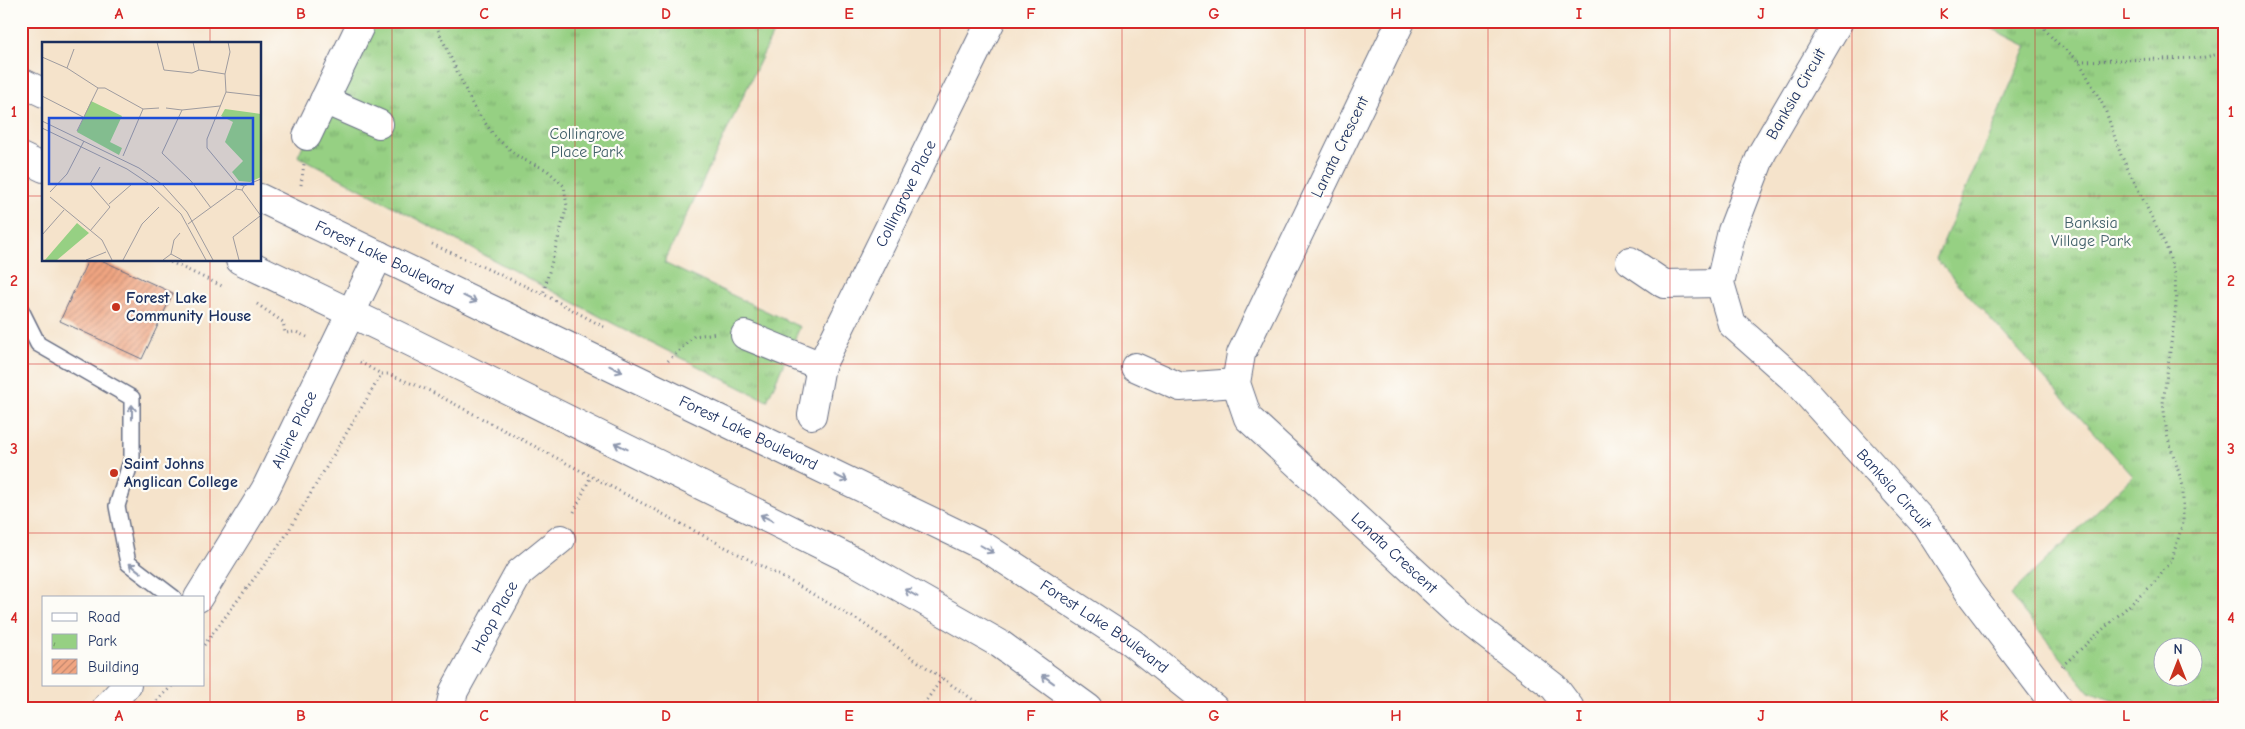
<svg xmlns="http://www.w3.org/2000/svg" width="2245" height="729" viewBox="0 0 2245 729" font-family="'Comic Neue',sans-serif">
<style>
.park{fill:url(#park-tufts);stroke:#588070;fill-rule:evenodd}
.building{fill:url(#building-hatch)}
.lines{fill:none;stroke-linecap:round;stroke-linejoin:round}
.lane-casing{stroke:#676e84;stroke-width:18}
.street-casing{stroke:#676e84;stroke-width:30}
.secondary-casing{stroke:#676e84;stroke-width:30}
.path{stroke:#676e84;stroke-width:3;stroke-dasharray:1 4;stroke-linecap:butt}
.lane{stroke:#fff;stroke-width:15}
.street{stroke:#fff;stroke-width:28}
.secondary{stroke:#fff;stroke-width:28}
.oneway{stroke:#8d97ae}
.grid{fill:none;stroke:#d62828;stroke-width:1;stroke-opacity:0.55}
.poi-dot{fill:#c8321e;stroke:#fdfcf7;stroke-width:2}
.labels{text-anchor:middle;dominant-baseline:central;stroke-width:4.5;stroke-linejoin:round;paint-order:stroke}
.street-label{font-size:16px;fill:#1b2f5e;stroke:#fdfcf7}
.park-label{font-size:16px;fill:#405f69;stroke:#fdfcf7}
.poi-label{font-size:16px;font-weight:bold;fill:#1b2f5e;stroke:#fdfcf7;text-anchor:start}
.inset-road{fill:none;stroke:#9e9b9f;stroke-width:1}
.view{fill:#1d4ed8;fill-opacity:0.15;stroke:#1d4ed8;stroke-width:2.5}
.inset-edge{fill:none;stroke:#1b2f5e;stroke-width:2.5}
.neatline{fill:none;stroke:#d62828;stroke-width:2}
.grid-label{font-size:16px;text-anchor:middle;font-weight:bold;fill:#d62828}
</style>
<defs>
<pattern id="park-tufts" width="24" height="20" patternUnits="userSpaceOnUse" patternTransform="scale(1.25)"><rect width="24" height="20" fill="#96d083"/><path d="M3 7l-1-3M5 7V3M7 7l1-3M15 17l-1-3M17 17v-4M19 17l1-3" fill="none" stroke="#7aa96e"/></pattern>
<pattern id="building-hatch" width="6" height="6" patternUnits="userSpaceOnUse" patternTransform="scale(1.25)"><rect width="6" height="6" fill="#f0a581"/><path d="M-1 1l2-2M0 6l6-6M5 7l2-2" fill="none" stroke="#c2876d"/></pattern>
</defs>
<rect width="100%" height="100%" fill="#fdfcf7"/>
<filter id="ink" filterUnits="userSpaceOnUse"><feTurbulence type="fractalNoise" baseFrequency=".02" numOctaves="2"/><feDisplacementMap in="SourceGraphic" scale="10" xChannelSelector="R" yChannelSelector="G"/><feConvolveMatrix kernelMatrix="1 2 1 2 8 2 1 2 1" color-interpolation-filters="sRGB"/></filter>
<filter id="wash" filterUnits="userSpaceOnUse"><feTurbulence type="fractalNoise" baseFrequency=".0096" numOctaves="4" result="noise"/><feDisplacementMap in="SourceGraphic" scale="20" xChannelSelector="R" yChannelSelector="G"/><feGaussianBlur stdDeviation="1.12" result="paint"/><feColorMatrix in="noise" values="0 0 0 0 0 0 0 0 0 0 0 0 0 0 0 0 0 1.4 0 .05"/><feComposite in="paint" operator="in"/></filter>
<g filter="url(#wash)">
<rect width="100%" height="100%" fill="#f5e3cb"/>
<path class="park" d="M360,21h419l-115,242 136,64 -33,74 -153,-77 -316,-168z
M1977,21h247v678l-12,5 -30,4h-49l-44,-16 -79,-97 123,-119 -197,-217 91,-213zM2162,646h30v30h-30z"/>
<g id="blocks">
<path class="building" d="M88,260h13l72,33 -31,66 -82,-38z"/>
</g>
</g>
<g filter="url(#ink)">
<use href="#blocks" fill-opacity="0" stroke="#676e84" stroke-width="1"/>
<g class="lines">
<g class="lane-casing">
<path id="lane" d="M21,310l17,34 94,54v60l-15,48 11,57 46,35"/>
</g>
<g class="street-casing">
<g id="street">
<path id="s1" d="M1401,21l-160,333 -5,29 12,35 214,198 92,71 16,21"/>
<path id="s2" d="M1839,21l-77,132 -30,78 -12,52 12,41 63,56 131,145 43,67 88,116"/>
<path d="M324,100l55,24"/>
<path d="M307,136l52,-108 1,-7"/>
<path d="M1630,261l34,23 56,-1"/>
<path d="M745,335l76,31"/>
<path d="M1135,367l45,20 56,-4"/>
<path id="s3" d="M812,415l9,-49 170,-345"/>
<path id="s4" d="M198,598l67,-108 114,-235"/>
<path d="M106,708l21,-23"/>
<path id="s5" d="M450,708l4,-17 65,-118 42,-34"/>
</g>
</g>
<g class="secondary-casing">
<g id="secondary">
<path d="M21,82l23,11"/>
<path d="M21,157l23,11"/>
<path id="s6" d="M260,198l725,349 146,95 83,66"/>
<path d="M240,260l165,79 451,223 144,82 88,64"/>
</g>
</g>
<path class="path" d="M434,21l39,85 23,32 24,20 27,12 17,16 3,20 -24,88
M2038,21l17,20 24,20 26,48 16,46 45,91 9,28 1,33 -13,96 4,32 16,51v37l-12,39 -19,23 -90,81
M21,46l8,5
M2079,61l121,-3 24,-5
M301,185l3,-21
M432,244l111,50 61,33
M166,260l56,26
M257,304l26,18 2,11 11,-1 11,5
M668,361l26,-25 23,-3
M360,362l21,12h7l42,17 367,194 64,37 124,86
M574,512l17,-36
M204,645l79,-105 98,-165
M153,704l20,-19
M921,708l22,-31"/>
<use href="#lane" class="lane"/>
<use href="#street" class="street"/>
<use href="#secondary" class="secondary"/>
</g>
<defs><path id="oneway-shaft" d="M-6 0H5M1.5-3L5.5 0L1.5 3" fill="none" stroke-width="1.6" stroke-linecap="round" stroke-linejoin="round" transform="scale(1.25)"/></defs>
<g class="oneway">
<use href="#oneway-shaft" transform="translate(470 299) rotate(26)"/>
<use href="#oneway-shaft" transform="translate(616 369) rotate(26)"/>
<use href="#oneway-shaft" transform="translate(132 412) rotate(-90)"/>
<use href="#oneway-shaft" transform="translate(621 446) rotate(-154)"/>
<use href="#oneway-shaft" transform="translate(841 478) rotate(26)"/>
<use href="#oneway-shaft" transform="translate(767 518) rotate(-154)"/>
<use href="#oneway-shaft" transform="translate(987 549) rotate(30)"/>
<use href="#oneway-shaft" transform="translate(135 568) rotate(-142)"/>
<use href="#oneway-shaft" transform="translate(911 593) rotate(-150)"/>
<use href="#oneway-shaft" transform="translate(1048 679) rotate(-144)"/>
</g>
</g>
<path class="grid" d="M210,21v23M392,21v687M575,21v687M758,21v687M940,21v687M1122,21v687M1305,21v687M1488,21v687M1670,21v687M1852,21v687M2035,21v687M21,196h23M260,196h1964M210,260v448M21,364h2203M21,533h2203"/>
<g class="poi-dot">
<circle cx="116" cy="307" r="5"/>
<circle cx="114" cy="473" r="5"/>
</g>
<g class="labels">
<g class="street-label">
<text transform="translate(1796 94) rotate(-60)">Banksia Circuit</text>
<text transform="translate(1340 147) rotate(-64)">Lanata Crescent</text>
<text stroke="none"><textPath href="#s3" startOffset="242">Collingrove Place</textPath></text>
<text stroke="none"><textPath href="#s6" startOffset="138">Forest Lake Boulevard</textPath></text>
<text stroke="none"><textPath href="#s4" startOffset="194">Alpine Place</textPath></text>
<text stroke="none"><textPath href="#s6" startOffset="542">Forest Lake Boulevard</textPath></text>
<text stroke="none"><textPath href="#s2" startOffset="564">Banksia Circuit</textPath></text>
<text stroke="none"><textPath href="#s1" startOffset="635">Lanata Crescent</textPath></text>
<text stroke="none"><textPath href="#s5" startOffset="102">Hoop Place</textPath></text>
<text stroke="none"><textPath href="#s6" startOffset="948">Forest Lake Boulevard</textPath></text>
</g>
<g class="park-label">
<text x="587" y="134">Collingrove<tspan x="587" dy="18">Place Park</tspan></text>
<text x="2091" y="223">Banksia<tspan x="2091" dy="18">Village Park</tspan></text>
</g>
<g class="poi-label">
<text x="126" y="298">Forest Lake<tspan x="126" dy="18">Community House</tspan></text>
<text x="124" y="464">Saint Johns<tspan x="124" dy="18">Anglican College</tspan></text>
</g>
</g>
<g transform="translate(42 42)">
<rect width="219" height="219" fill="#f5e3cb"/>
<path d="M49,59l31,15 -12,26 12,6 -3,7 -42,-23zM183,67l36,5v63l-11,5 -11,-1 -7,-9 11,-11 -18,-19 8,-20 -12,-6zM35,181l12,10 -32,27h-12z" fill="#96d083"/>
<path class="inset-road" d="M115,0l7,28 28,3 7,-3 -6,-28M0,15l25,11 31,20 -21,43M25,26l7,-19M157,28l26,4 1,18M183,32l5,-22 -2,-10M56,46h7l38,21 -20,47M0,54l41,21M124,66l16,2M101,67l16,-1M0,79l97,47 24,17 24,27 26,48M0,86l85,41 24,16 30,29 25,46M195,142l-30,-36v-9l19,-47 35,4M202,144l17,-7M200,148l19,26M8,150l17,-18 17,-33M8,155l52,43 10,20M67,162l23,-20M169,166l-20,-27 -29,-28 20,-43 38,-4M146,182l48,-35 1,-5 7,2 -2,4 -6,-1M48,189l20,-24 -20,-23 10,-17M0,193l22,-25M129,212l3,-14 6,-7M44,218l20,-8M81,218l19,-36 17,-17M121,218l8,-6 11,6M197,218l-6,-23 27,-21"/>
<path class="view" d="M7,76h204v66h-204z"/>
<rect width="219" height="219" class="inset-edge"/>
</g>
<rect width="2245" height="729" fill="none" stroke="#fdfcf7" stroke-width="55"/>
<rect x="42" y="596" width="162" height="90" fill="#fdfcf7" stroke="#a3aaba"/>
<rect x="52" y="613" width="25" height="8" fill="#ffffff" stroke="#a3aaba"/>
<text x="88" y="622" font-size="15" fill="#1b2f5e">Road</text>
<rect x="52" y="634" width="25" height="15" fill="url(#park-tufts)" stroke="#a3aaba"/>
<text x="88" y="646" font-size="15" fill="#1b2f5e">Park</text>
<rect x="52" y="659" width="25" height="15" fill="url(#building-hatch)" stroke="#a3aaba"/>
<text x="88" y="672" font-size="15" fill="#1b2f5e">Building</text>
<g transform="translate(2178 662)"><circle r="24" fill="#fdfcf7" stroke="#a3aaba"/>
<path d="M0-4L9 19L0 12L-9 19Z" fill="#c8321e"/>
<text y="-8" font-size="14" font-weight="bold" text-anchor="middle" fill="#1b2f5e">N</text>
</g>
<rect x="28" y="28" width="2190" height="674" class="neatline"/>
<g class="grid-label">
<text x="119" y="19">A</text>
<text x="301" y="19">B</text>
<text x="484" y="19">C</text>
<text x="666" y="19">D</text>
<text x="849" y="19">E</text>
<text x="1031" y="19">F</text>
<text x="1214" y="19">G</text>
<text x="1396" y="19">H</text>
<text x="1579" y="19">I</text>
<text x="1761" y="19">J</text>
<text x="1944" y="19">K</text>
<text x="2126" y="19">L</text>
<text x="14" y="117">1</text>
<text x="2231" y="117">1</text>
<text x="14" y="286">2</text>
<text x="2231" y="286">2</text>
<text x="14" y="454">3</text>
<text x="2231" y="454">3</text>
<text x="14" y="623">4</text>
<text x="2231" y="623">4</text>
<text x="119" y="721">A</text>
<text x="301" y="721">B</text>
<text x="484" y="721">C</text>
<text x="666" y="721">D</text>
<text x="849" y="721">E</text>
<text x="1031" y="721">F</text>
<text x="1214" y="721">G</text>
<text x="1396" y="721">H</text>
<text x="1579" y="721">I</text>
<text x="1761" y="721">J</text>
<text x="1944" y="721">K</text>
<text x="2126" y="721">L</text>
</g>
</svg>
